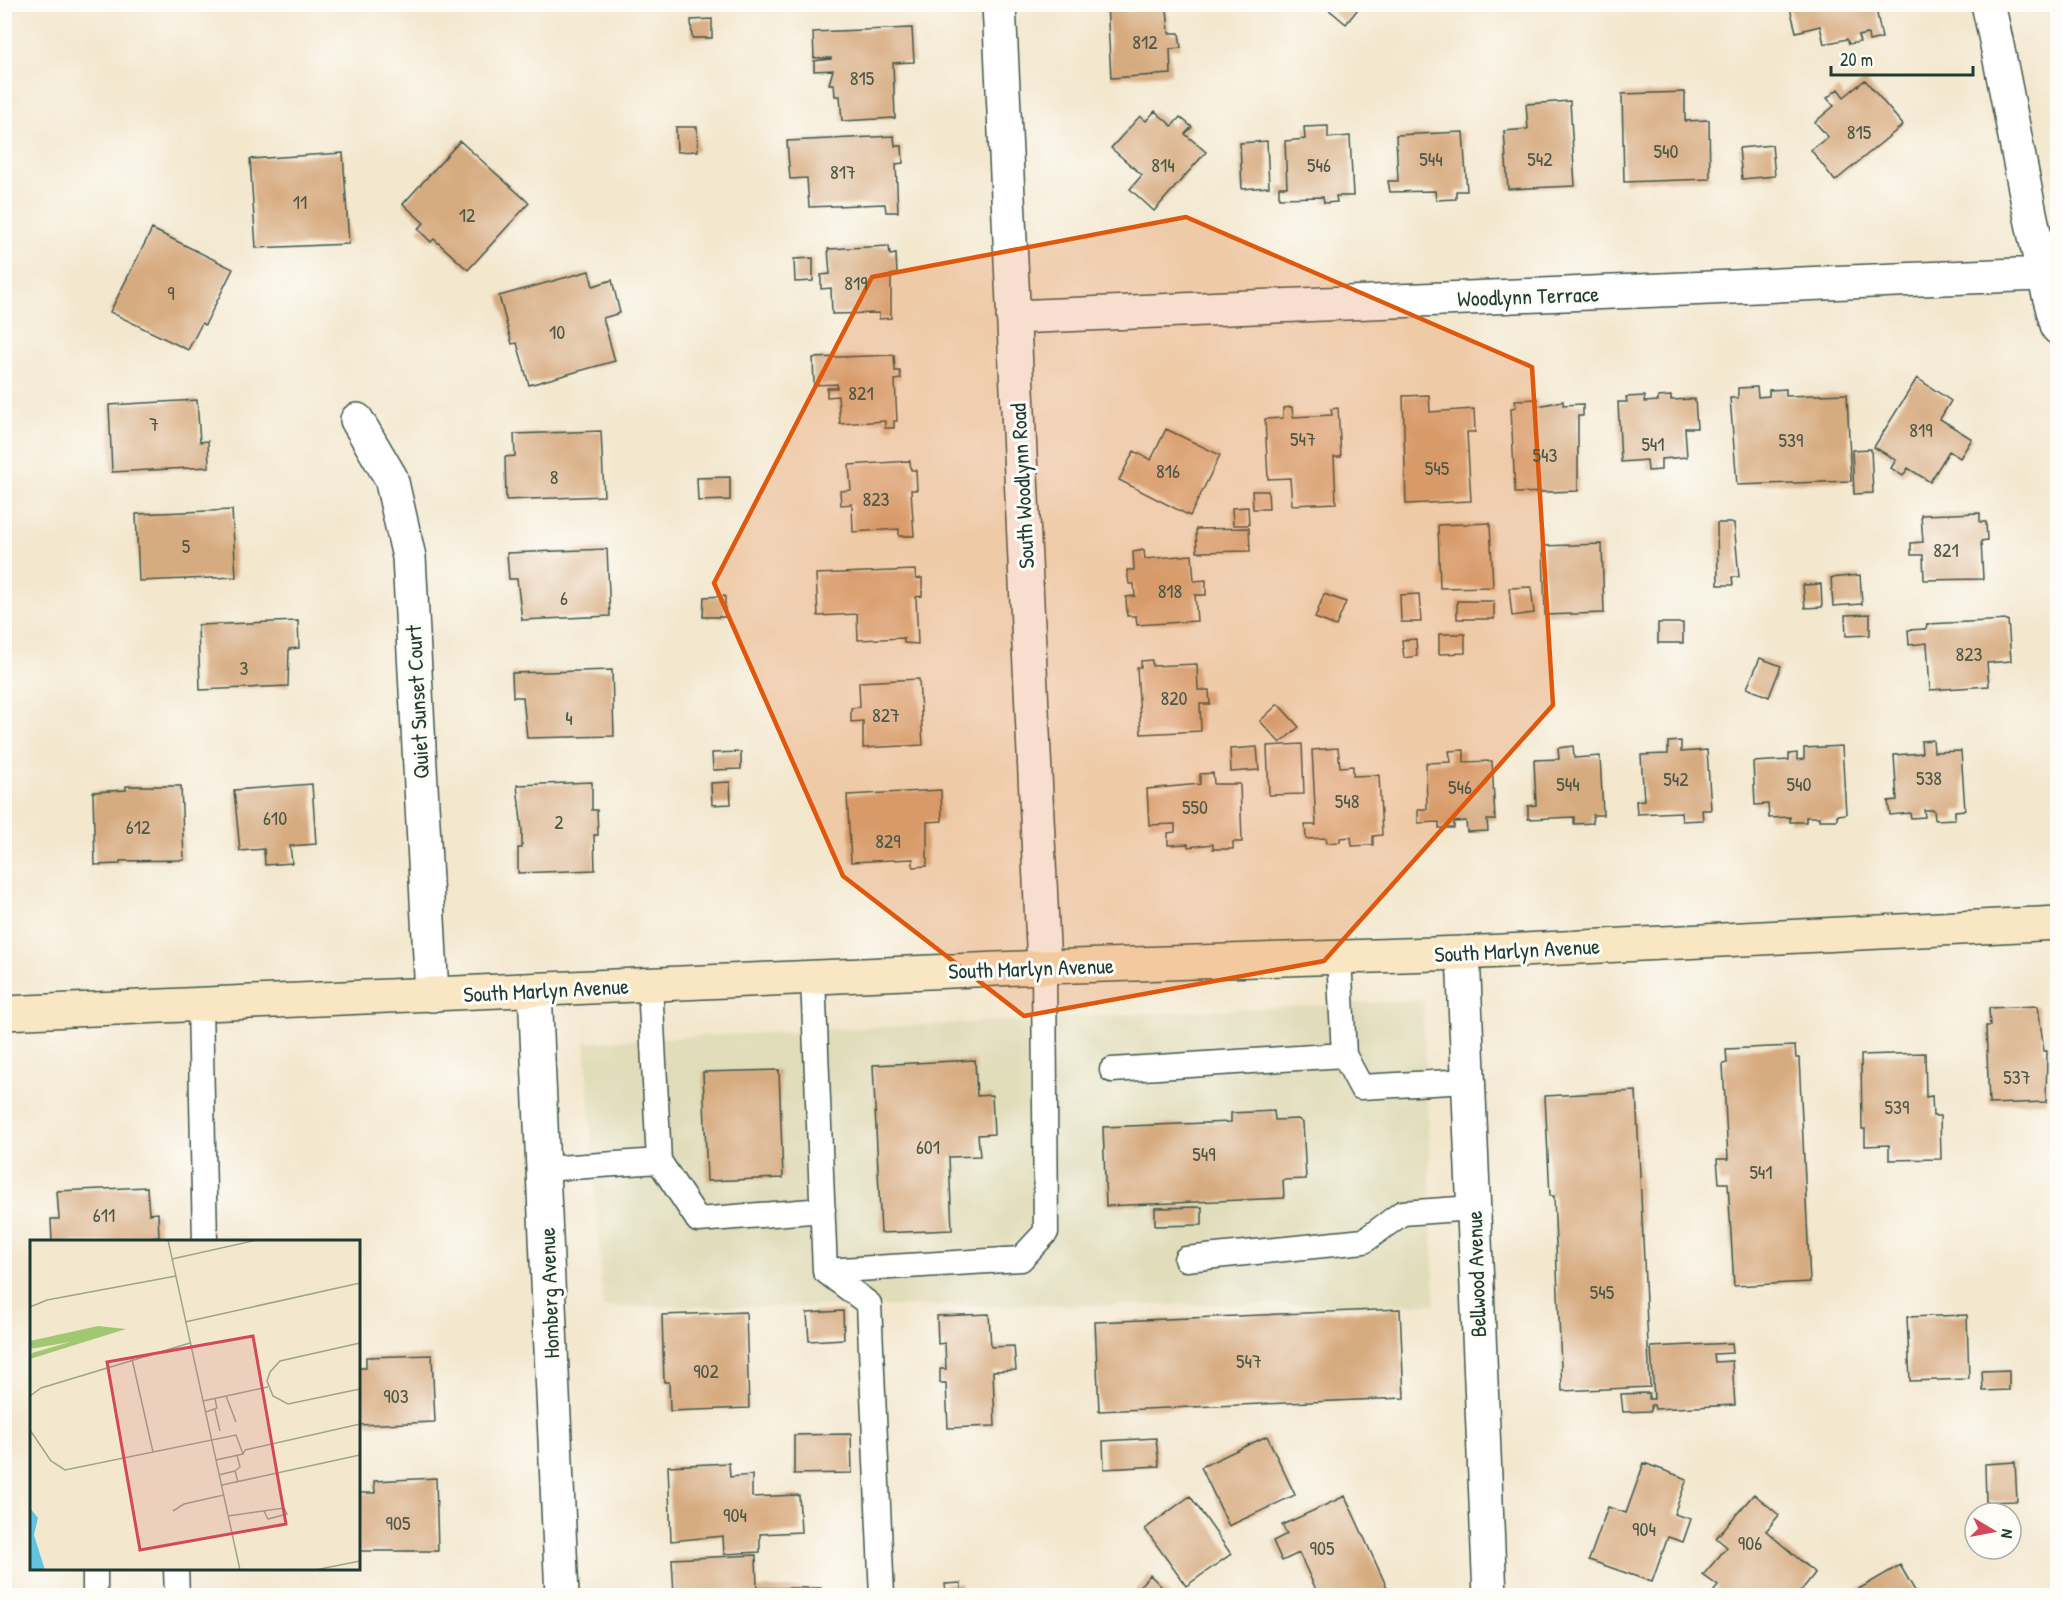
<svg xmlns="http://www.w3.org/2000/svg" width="2062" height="1600" viewBox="0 0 2062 1600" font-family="'Patrick Hand',sans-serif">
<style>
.built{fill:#e1dcba}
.building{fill:#d7ab80}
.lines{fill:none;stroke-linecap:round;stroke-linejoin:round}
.lane-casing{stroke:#3f564b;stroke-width:27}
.street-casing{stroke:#3f564b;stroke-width:36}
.secondary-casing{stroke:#3f564b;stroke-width:36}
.lane{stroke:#fff;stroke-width:24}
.street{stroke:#fff;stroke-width:33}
.secondary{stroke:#f9e7c3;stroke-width:33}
.marked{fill:#de580e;fill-opacity:0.2;stroke:#de580e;stroke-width:4.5;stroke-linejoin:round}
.labels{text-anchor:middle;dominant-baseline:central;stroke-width:6;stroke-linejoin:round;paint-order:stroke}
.number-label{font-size:20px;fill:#4d5847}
.street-label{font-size:22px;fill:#1f3d34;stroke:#fdfcf7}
.inset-road{fill:none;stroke:#9ea390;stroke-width:1.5}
.view{fill:#d1495b;fill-opacity:0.15;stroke:#d1495b;stroke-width:3}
.inset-edge{fill:none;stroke:#1f3d34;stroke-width:3}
</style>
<rect width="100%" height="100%" fill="#fdfcf7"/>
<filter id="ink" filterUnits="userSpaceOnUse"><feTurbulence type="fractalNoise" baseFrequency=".0167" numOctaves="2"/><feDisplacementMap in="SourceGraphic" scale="12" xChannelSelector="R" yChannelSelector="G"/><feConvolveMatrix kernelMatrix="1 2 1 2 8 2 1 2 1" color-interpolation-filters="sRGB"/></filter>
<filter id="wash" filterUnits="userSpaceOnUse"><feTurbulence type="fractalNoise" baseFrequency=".008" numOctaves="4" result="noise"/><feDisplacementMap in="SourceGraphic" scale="24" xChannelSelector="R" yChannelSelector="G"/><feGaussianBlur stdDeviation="1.35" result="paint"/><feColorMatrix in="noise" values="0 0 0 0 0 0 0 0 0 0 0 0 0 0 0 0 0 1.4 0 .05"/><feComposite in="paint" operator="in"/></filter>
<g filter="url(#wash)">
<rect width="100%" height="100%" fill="#f3e7ce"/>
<path class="built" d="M1423,1000l12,304 -832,3 -18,-265z"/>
<g id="blocks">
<path class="building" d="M1107,4h13v7l47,-3 2,25h10l2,15 -11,1 1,25 -60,4z
M1329,4h33l-16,20 -19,-16z
M1478,4h38v6l-38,1z
M1789,4h86l7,34 -13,3 -1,-7 -10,2 2,6 -11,2 -2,-5 -23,5 -4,-18 -24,6z
M712,19v19h-20l-1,-18z
M912,28l2,34 -21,1 2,55 -53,3 -2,-25h-5l-1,-12h-5l4,-14 -19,1v-10l17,-2v-1h-17l-1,-26z
M1865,80l38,45 -68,56 -24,-31 17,-13 -13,-15 19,-16 -7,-8 11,-9 6,8z
M1685,92v29l24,-1 1,59 -86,3 -2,-88z
M1570,101l5,85 -67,3 -4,-58 24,-2 -2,-25z
M1155,111l17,15 8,-9 12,10 -7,7 21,18 -52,59 -24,-22 12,-14 -31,-27 29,-32 6,5z
M1328,126v12l22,-2 3,60h-17l1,6 -13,1 -1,-6 -44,1v-11h8l-2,-46 20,-2 -1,-12z
M676,127h21l1,24 -21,1z
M1463,132l4,59h-11v8l-20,1 -1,-9 -45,1 -2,-11h10l-2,-46z
M894,136l1,10h7l1,17 -7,1 2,48h-12l-1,-8 -76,3 -2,-29 -17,1 -3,-38z
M460,141l69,62 -61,67 -34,-31 -3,3 -13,-13 6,-6 -21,-19z
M1267,141l2,46 -27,2 -2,-46z
M1772,145l3,31 -33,3 -3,-31z
M343,153l6,91 -93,4 -6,-89z
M152,229l81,40 -28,56 -3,-2 -14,27 -78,-38z
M889,246l1,9 6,-1 1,20 -6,1v43l-12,1v-6l-47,1 -1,-26 -10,1v-14l9,-1 -2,-25z
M813,258v23l-18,1 -1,-23z
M589,271l4,15 19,-6 8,33 -17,5 12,43 -86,24 -12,-42 -5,1 -13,-48z
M894,355l1,16h5l1,8 -6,1 2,41h-3v7h-9v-7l-45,3 -2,-28 -11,1v-9h10v-4l-23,1 -1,-27z
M1917,378l34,23 -11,18 32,20 -12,19 -11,-7 -19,31 -22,-14 -5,8 -12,-8 5,-8 -22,-13z
M1757,387l1,10 11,-1v-6l17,-1v7l61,-2 4,87 -114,4 -7,-87h8v-10z
M1429,395l1,17 44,-3 1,23h-8l4,69 -65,3 -3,-108z
M1645,396l-1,6 14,-1v-4l13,-1v4l24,-1 2,29h-12l2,29 -26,2v11l-13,1 -1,-11 -26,2 -3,-60h9l-1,-5z
M1537,399l1,7 25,-5v4l20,-1v12h-5v75l-63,2 -4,-85 5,-1 -1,-7z
M197,400l3,42 8,-1 1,26 -97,5 -3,-67z
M1292,407l1,10 39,-2 -1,-6 7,-1 3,49h-7l2,46 -44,2 -2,-27 -22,1 -3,-60 18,-1v-10z
M1166,429l54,26 -30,61 -71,-36 15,-29 17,9z
M601,431l3,65 -98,4 -1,-43 10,-1 -1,-22z
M1871,449l2,44 -19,1 -2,-44z
M910,461l1,9h5l1,20h-6l3,46h-15v-7l-46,3 -1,-28 -11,1 -1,-14 11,-1 -2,-25z
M730,477v23l-32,1 -1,-23z
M1252,491h16l1,18h-16z
M1248,507l1,18h-16l-1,-17z
M232,510l4,67 -97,4 -3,-67z
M1980,513v9h6l1,18 -6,1 2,38 -59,1 -1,-25h-12v-12l12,-1 -2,-27z
M1490,523l3,64 -53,1 -2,-63z
M1717,523h17l5,54h-7l1,8h-15z
M1249,528l1,23 -53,1 -1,-23z
M1602,544l2,69 -59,2 -2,-69z
M607,549l3,67 -88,4 -5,-41h-8l-2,-26z
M1144,550l1,9 47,-4 2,26 12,-1v15h-11l2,26 -60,4 -1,-9h-9l-1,-19 9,-1 -1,-12h-5l-2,-14h7l-1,-18z
M915,570l1,9 6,-1v18l-6,1 2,47 -14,-1v-5l-46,2 -1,-26 -39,2 -2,-42z
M1860,575l2,29 -29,2 -2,-28z
M1821,584l1,23 -17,1 -2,-23z
M1531,587l3,26 -22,3 -3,-28z
M1324,594l22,8 -10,24 -21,-8z
M1419,594l2,28h-20l-1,-27z
M725,596v21h-22l1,-20z
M1457,601h37v18h-37z
M1870,614v21l-24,1 -1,-21z
M2008,620l3,41 -24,2 2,23 -59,4 -3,-47 -18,2 -1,-15 18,-1 1,-5z
M298,621l1,27 -10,1 -1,37 -88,4 -2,-65z
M1658,623h25v20h-25z
M1439,634h26v19l-26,1z
M1416,639l1,17 -13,2 -2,-18z
M1760,658l21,8 -12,31 -22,-9z
M1152,660v6l45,-2 1,26h11l1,14h-10l1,27 -60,3 -4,-67h4v-6z
M612,670l2,66 -87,2 -4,-41h-10l-1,-24z
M919,679l4,66 -60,3v-27l-12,1v-14l9,-1 -1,-25z
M1278,704l21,23 -19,16 -20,-22z
M1933,740l1,12 27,-1 4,59 -10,1v8l-20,1 -1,-10h-10l1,7 -14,1 -1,-5 -20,2 -2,-14 9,-1 -3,-45 28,-2 -1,-12z
M1681,741v11l26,-2 4,60h-9l1,10 -21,1 -1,-9 -44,2 -1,-13 8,-1 -3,-45 27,-1v-12z
M1302,744l2,50 -35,1 -2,-49z
M1573,746l1,12 26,-2 3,59h-10v8l-19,1v-7l-46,2v-13l8,-1 -2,-45 25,-1 -1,-11z
M1842,746l4,68 -9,1v5h-18v-3h-13v5h-16v-5l-21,1 -1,-14 -13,1 -2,-43 36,-2v-6l8,-1v7l7,-1v-11z
M1257,747l2,23 -28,2 -1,-23z
M1338,748l2,19 13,-1v10l26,-1 3,60 -9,1v9l-21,1 -1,-9 -11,1v4l-13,1 -1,-5 -20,1 -1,-14h11l-4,-75z
M1464,750v12l28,-1 3,59h-8l1,11 -21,1 -1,-11 -12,1v6h-15v-6l-21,1v-14h9l-1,-46 25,-1 -2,-11z
M741,752v17l-28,1 -1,-17z
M1213,773l1,11h26l2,58h-9v7h-20v-5l-25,3v-3l-20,1v-12l7,-1v-8l-26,1 -2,-36 53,-5v-10z
M592,782v28h5l1,25h-4l1,35 -77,3v-25h4v-17l-5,-46z
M730,782l1,22 -19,1 -1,-22z
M312,784l4,60 -26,2 2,17 -27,2 -1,-16 -24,2 -6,-61z
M126,786h55l3,74 -64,1v3l-25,1 -2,-73 33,-2z
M941,790l1,31 -15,1v44l-14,1v-8l-62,3 -4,-67z
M2038,1006l6,45h3l-1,51 -57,2 -3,-78h4l-1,-18z
M1795,1046l1,12h3l11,224 -76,4 -6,-103h-9l-2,-24h11l-5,-95 4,-1 -1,-14z
M1925,1053l1,44 6,-1 1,20h7l1,43 -52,1v-15l-24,1v-17h-3l-1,-74z
M975,1060l2,36 15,-1 2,39 -16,1 2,21 -31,1 3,73 -71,3 -8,-168z
M779,1070l4,108 -76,3 -4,-109z
M1636,1091l14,296 -88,4 -8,-195h-4l-5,-100z
M1274,1111l1,9 23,-1 5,4 3,56 -23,1 1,18 -178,8 -3,-79 128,-5v-9z
M147,1187l2,27 9,-1 1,24 -9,1 1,4h-99l-1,-23h8l-2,-28z
M1202,1207v18l-47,1v-18z
M1400,1309l4,89 -305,13 -4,-89z
M843,1311l1,28 -35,2 -2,-28z
M746,1312l3,96 -79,3 -1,-29h-5l-2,-67z
M989,1314l2,33 23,-1 2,24 -23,1 2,55 -47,2 -2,-45h-6v-14h6l-1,-26 -7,1 -1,-28z
M1967,1315l2,64 -59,2 -3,-64z
M1732,1343l1,10 -19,1 1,8 17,-1 3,44 -80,4 -1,-4h-3v6l-28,1 -2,-18 28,-1v6h5l-3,-52z
M432,1355l3,67 -77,3v-57h8v-11z
M2009,1370v20l-26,1 -1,-20z
M851,1434l1,39 -58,1v-39z
M1267,1436l28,59 -66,31 -28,-59z
M1156,1438l3,28 -55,3 -1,-28z
M2015,1462l2,39 -31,1 -1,-38z
M729,1463l1,14 22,-2v22l47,-2 2,37 -41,2v18l-36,2 -1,-18 -52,5 -3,-75z
M1644,1463l43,16 -13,35 17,5 -8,23 -15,-5 -16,45 -63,-22 19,-53 18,6z
M436,1478l2,73h-80v-58h17l-1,-12z
M1754,1494l25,21 -13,16 49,42 -18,23h-87l8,-10 -15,-11 24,-28 -11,-9z
M1190,1496l41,58 -45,32 -41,-57z
M1345,1496l45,98 -3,2h-68l-20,-43 -17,8 -9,-20 14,-7 -5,-9z
M756,1555l1,33h64l1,8h-148l-2,-37z
M1900,1565l18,31h-57l-4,-6z
M1150,1575l21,21h-41z
M961,1583v10l23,-1v4h-48v-2l10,-1 -1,-9z"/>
</g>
</g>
<g filter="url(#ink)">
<use href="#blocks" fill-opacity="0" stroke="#3f564b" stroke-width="1.5"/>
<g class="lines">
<g class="lane-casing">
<path id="lane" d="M1339,957l5,98 17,32 107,-6
M813,978l12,293 44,33 13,292
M200,1004l5,238
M1112,1070l232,-15
M659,1161l39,59 125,-10
M543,1169l116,-8 -9,-176
M1186,1259l178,-18 38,-28 71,-5
M825,1271l196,-12 25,-27 -2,-265
M95,1568v28
M176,1568l1,28"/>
</g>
<g class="street-casing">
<path id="street" d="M999,4l45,963
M1988,4c25,108 39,218 70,324
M1013,317l1029,-43
M357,420l34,58 18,79 23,438
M1463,953l27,643
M535,990l27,606"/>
</g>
<g class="secondary-casing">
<path id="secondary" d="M4,1013l1040,-46 419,-14 595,-30"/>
</g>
<use href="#lane" class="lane"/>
<use href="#street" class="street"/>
<use href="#secondary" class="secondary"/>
</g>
</g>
<path class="marked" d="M1186,217l346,150 21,338 -229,256 -300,55 -181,-140 -129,-293 158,-306z"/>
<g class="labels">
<g class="number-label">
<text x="1145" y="41">812</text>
<text x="862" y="77">815</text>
<text x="1859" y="131">815</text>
<text x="1666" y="150">540</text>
<text x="1431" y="158">544</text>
<text x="1540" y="158">542</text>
<text x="1163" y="164">814</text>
<text x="1319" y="164">546</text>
<text x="843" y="171">817</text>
<text x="300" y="201">11</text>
<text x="467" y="214">12</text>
<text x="856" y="282">819</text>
<text x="171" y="292">9</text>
<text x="557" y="331">10</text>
<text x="861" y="392">821</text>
<text x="154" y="423">7</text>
<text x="1921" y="429">819</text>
<text x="1303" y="438">547</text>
<text x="1791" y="439">539</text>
<text x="1653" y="443">541</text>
<text x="1545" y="454">543</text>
<text x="1437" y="467">545</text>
<text x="1168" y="470">816</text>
<text x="554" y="476">8</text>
<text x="876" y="498">823</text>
<text x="186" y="545">5</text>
<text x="1946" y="549">821</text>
<text x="1170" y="590">818</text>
<text x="564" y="597">6</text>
<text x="1969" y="653">823</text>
<text x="244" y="667">3</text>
<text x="1174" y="697">820</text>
<text x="886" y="714">827</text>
<text x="569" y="717">4</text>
<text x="1929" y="777">538</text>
<text x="1676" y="778">542</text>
<text x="1568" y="783">544</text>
<text x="1799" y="783">540</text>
<text x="1460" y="786">546</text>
<text x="1347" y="800">548</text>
<text x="1195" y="806">550</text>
<text x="275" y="817">610</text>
<text x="559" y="821">2</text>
<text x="138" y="826">612</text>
<text x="888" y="840">829</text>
<text x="2017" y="1076">537</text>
<text x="1897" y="1106">539</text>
<text x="928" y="1146">601</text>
<text x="1204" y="1153">549</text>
<text x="1761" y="1171">541</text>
<text x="104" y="1214">611</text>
<text x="1602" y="1291">545</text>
<text x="1249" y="1360">547</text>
<text x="706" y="1370">902</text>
<text x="396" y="1395">903</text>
<text x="735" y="1514">904</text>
<text x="398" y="1522">905</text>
<text x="1644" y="1528">904</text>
<text x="1750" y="1542">906</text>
<text x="1322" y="1547">905</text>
</g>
<g class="street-label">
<text transform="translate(1528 296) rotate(-2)">Woodlynn Terrace</text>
<text transform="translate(1022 486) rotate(-93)">South Woodlynn Road</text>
<text transform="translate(417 702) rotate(-93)">Quiet Sunset Court</text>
<text transform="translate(1517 950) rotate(-3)">South Marlyn Avenue</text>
<text transform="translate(1031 968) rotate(-2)">South Marlyn Avenue</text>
<text transform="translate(546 990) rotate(-3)">South Marlyn Avenue</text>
<text transform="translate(1476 1274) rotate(-92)">Bellwood Avenue</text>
<text transform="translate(549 1293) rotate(-92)">Homberg Avenue</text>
</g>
</g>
<g transform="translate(30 1240)">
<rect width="330" height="330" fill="#f3e7ce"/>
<path d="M68,86l28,3 -96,30 2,-6 38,-11 -40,7v-8z" fill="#a1c772"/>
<path d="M0,268l8,10 -4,17 11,35h-15z" fill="#63c4e1"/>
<path class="inset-road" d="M138,0l72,330M142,19l85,-19M0,67l17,-7 129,-24M155,82l175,-39M330,103l-80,18 -10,11 -3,9 6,15 15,8 72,-15M102,119l21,93M0,156l11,-8 149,-45M196,156l10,26M173,161l65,-14M185,170l5,21M176,172l11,-4 -2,-9M0,190l21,31 14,9 171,-35 7,19M186,220l27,-6 2,-4 115,-26M205,231l5,-4 -3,-12M189,235l16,-4 3,11M192,245l138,-30M143,271l11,-7 40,-9M198,276l56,-8 3,6 -19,5 -4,-8M285,330l45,-9"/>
<path class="view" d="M223,96l33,188 -146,26 -33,-188z"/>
<rect width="330" height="330" class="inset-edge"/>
</g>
<rect width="2062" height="1600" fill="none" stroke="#fdfcf7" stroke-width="24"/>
<g transform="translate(1993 1531) rotate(100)"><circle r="28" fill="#fdfcf7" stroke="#a4b0a9" stroke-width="1.5"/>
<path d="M0-4.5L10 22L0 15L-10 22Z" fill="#d1495b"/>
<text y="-9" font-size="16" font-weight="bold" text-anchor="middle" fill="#1f3d34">N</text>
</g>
<path d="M1831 66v9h142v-9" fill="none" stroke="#1f3d34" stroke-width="3"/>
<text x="1840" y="66" font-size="18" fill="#1f3d34" stroke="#fdfcf7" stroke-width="4.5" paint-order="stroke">20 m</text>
</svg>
